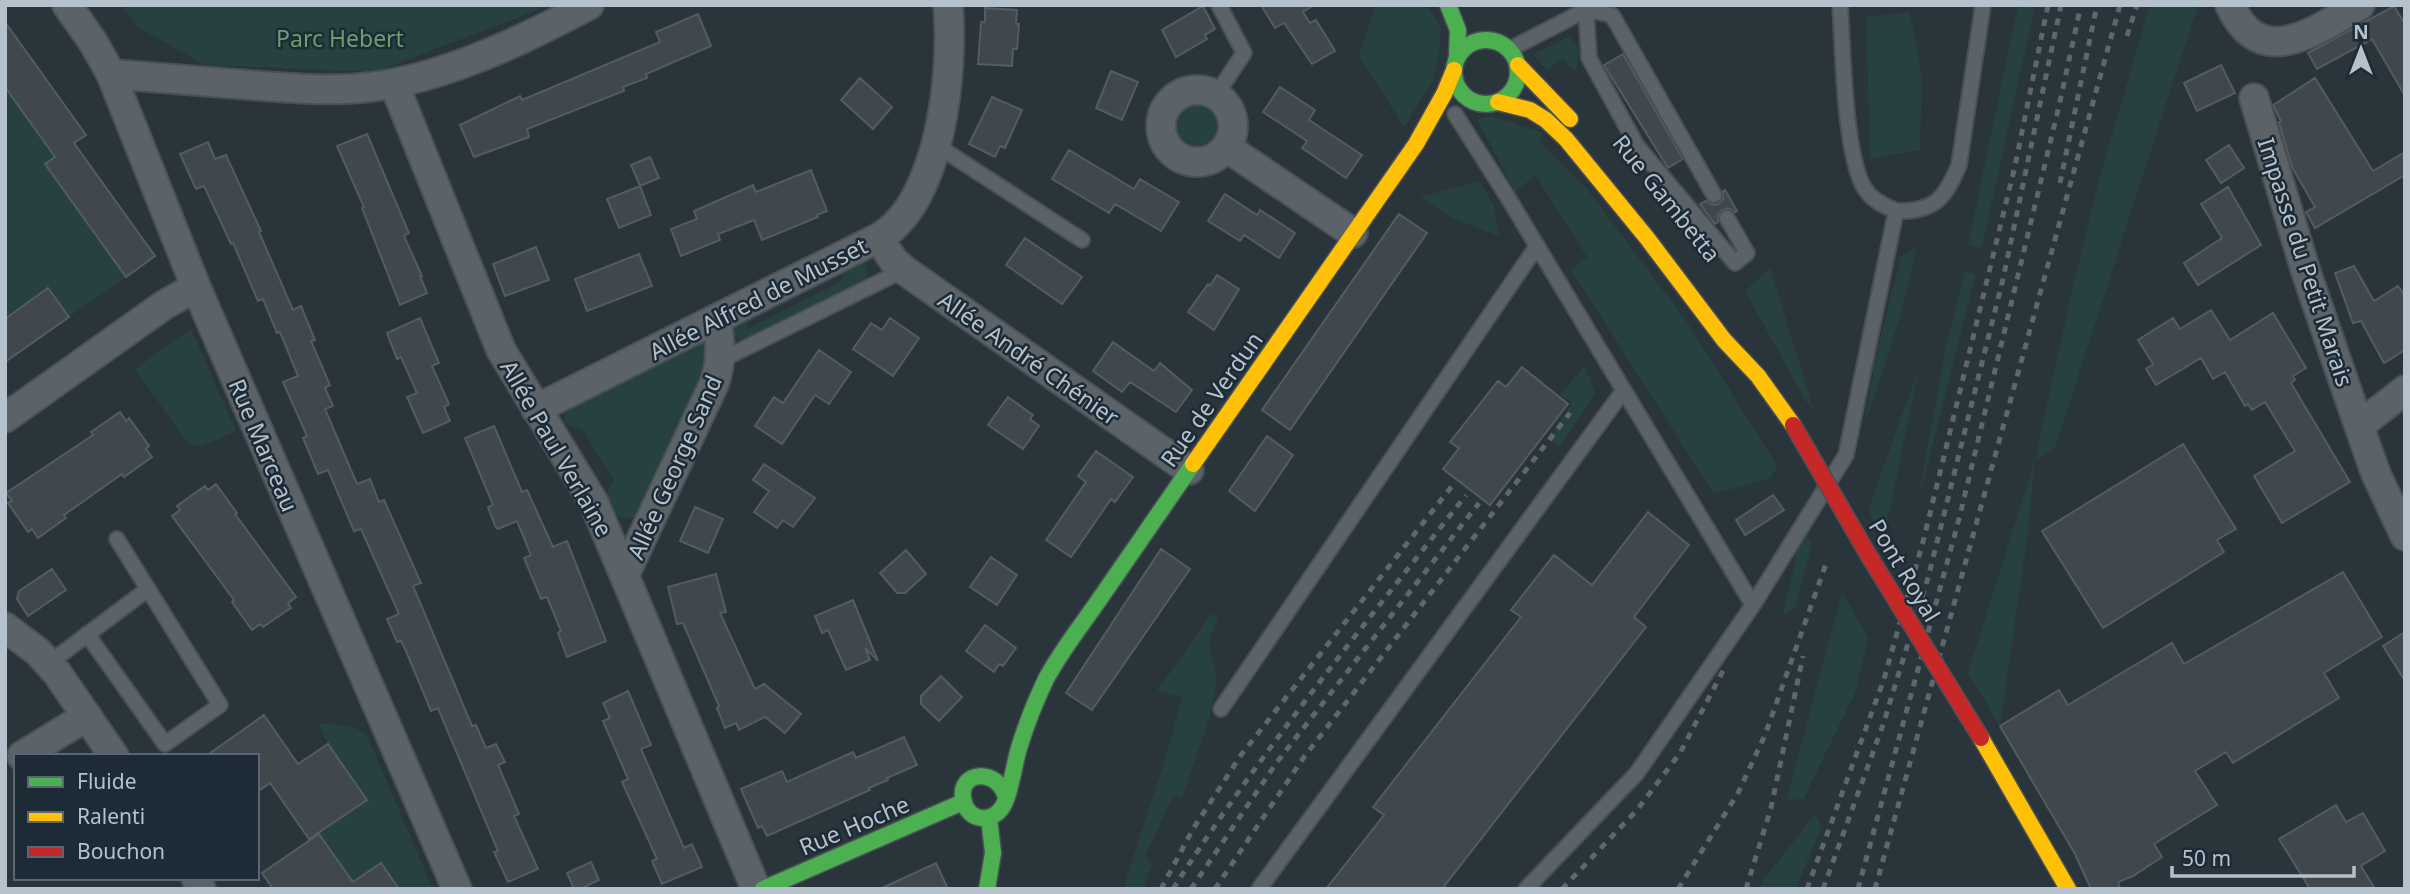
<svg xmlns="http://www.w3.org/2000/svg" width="2410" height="894" viewBox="0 0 2410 894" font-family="'Noto Sans',sans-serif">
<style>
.green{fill:#274040}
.building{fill:#40484e;stroke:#525c62;stroke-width:2}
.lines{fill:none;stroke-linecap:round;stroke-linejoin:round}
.lane-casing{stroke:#495055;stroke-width:18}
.street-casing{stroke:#495055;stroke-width:32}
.fast-casing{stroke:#495055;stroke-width:19}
.slow-casing{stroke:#495055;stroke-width:19}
.lane{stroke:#5b6268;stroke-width:14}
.street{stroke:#5b6268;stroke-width:28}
.fast{stroke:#4caf50;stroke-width:16}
.slow{stroke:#ffc107;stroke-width:16}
.rail{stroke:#5f666c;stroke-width:5;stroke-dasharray:7 7;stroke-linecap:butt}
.jam-bridge-casing{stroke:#495055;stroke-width:19;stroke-linecap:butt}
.jam-bridge{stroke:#c62828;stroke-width:16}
.labels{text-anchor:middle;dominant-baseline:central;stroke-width:5;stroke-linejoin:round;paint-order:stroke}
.park-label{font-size:23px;fill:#6b9d6e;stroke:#1d2b36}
.street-label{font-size:23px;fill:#b5c1cb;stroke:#1d2b36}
</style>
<rect width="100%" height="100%" fill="#2a343b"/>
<path class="green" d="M121,5h429l-174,67 -171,-7 -66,-37z
M1375,5h51l15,23 -2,26 -6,27 -29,46 -45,-71z
M2018,5h17l-53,243 -14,-3z
M2150,5h48l-143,443 -20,12 -8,80 -27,186 -32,-53 67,-213 35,-161 30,-123z
M1910,12l12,66 -2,72 -50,9 -4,-142z
M1568,37c14,8 12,20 7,34l-12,-12 -16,11 -14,-16z
M5,87l50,70 -10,7 81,113 -57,40 -21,-29 -43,31z
M1172 127a25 25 0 1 1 50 0a25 25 0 1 1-50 0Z
M1491,116l52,17 -5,7 50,50 99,132 91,145 -8,11 -56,16 -143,-224 16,-13 -51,-81 -21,15 -38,-72z
M1479,181l15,24 5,31 -47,-18 -32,-21z
M1916,248c-11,60 -31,117 -51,175l10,-64 26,-102z
M861,257l7,11 -2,14 -114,58 -15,-2 -5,-7 3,-9 12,-7v14l95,-48v-14z
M1770,268l44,142 -9,-10 -60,-109z
M1965,272l11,2 -60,236 30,-164z
M191,329l45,102 -34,15 -14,-2 -53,-75z
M699,340c13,2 11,13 12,24l-69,152c-19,6 -34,-1 -37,-21l9,-14 -31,-51 -19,-6 1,-8 6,-9z
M1585,365l10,28 -35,54 -11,-7 23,-38 -12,-7z
M1920,365l-36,172 -16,-27z
M1803,524l9,21 -17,63 -12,7z
M1842,592l26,46 -12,53 -52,107 -18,3z
M1211,614l7,2 -9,27 8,37 -8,40 -27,78 -9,-2 -27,59 6,9 -8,22 -2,3h-19l41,-126 18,-66 -25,-6z
M332,723l26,6 9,6 66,154h-34l-18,-26 -28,19 -35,-49 48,-33 -38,-56 -9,-19z
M1815,814l7,11 -26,64h-36l3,-9z"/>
<path class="building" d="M1261,5h53l-11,7 7,11 6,-3 19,31 -23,13 -28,-41 -9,5z
M1203,6l12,23 -10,6 2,4 -31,18 -14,-27z
M2394,6l11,18v72l-33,-57 -55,30 -9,-16z
M985,8l32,2 -1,14h3l-2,25h-4l-1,17 -34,-2 3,-42h4z
M698,14l13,32 -65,28 1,4 -24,9 1,4 -97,38 2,8 -55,20 -14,-32 60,-29 2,4 138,-58 -4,-10z
M5,22l81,113 -12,8 81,113 -29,21 -81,-113 10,-7 -50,-70z
M1623,54l60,105 -15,9 -64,-103z
M2221,65l14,28 -38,18 -13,-28z
M1111,71l27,11 -16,38 -26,-12z
M860,78l32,29 -19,22 -32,-29z
M2315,78l58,93 32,-19v23l-90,53 -9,-16 9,-5 -23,-40 -13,-45 2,-1 -8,-16z
M1280,87l35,23 -6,10 53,35 -16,23 -44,-30 5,-7 -44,-29z
M992,97l30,13 -17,38 -5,-2 -5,11 -26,-13z
M367,134l42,99 -5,3 18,40h-2l7,17 -27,12 -38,-97 2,-1 -27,-61z
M208,142l7,17 11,-4 35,76 -2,1 34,78 8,-4 14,34 -4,1 19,44 -5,3 8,18 -8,3 32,75 13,-5 9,23 5,-2 37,83 -8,3 59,140 4,-1 10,23 10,-4 9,18 -7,3 21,49 -5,2 24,53 -30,13 -14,-30 4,-1 -60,-143 -7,3 -25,-60 -5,-10 -4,1 -10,-23 12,-5 -38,-85 -7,2 -26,-61 -10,4 -15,-36 4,-2 -24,-54 15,-6 -18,-44 -3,1 -14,-34 -5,2 -25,-58 -2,1 -27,-58 -8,3 -16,-35z
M2229,145l15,23 -23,15 -15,-23z
M1069,150l65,39 6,-10 39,23 -18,29 -46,-27 -6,9 -57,-34z
M650,157l9,21 -19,8 -9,-21z
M811,170l16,41 -10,4 1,2 -56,23 -8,-20 -36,14 2,6 -39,16 -10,-27 26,-10 -3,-8 59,-26 3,7z
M640,186l11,29 -32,13 -12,-29z
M2228,187l33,58 -63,40 -14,-22 38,-25 -21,-34z
M1725,190l12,21 -2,1 -7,-4 -6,2 -4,4v8l-3,2 -15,-20 6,-3 7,4 5,-1 5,-5v-8z
M1225,194l32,21 3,-5 35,23 -16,25 -35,-23 -4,6 -32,-20z
M1399,214l28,19 -137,197 -28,-20z
M1025,238l57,39 -20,27 -56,-39z
M536,247l13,33 -44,16 -12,-32z
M639,254l13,32 -65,25 -12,-32z
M2354,266l20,35 24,-15 7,10v54l-21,13 -23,-42 -8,2 -18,-50z
M1217,275l22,14 -25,41 -26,-18 20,-28 2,2z
M48,288l21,29 -64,45v-43z
M2211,310l19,30 43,-27 33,55 -13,8 2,4 -4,3 59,99 -68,41 -28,-47 41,-25 -30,-49 -13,8 -4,-6 -3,2 -20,-34 -12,7 -12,-21 -45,27 -10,-16 7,-5 -15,-24 35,-22 7,11z
M420,318l19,45 -7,3 17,38 -5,3 6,14 -27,12 -16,-36 10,-4 -16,-36 -4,2 -10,-26z
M890,318l29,20 -26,38 -40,-27 18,-26 11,7z
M1113,342l41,29 6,-8 32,27 -16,22 -46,-30 -8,10 -29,-21z
M819,350l32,22 -22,32 -14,-9 -33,49 -27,-18 19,-29 9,6z
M1522,367l46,37 -78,101 -47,-36 16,-21 -9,-6 48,-61 8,6z
M1008,397l25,18 -3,4 9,7 -16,23 -35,-24z
M120,412l6,9 3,-3 20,28 -3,3 6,8 -28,20 -2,-3 -58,41 2,3 -28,20 -6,-9 -4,3 -20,-29 4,-2 -6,-8 87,-58 -2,-3z
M494,426l28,66 5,-2 26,57 14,-6 39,100 -39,16 -9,-24 3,-2 -14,-34 -6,2 -17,-41 7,-3 -14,-34 -19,8 -3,-3 -7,-19 5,-2 -28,-67z
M1267,436l26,19 -38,56 -26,-20z
M2183,444l53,85 -19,11 7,12 -121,76 -61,-97z
M1096,451l37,26 -18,25 -4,-3 -40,58 -25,-17 40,-58 -8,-6z
M764,464l51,34 -22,29 -10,-7 -6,8 -23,-16 15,-21 -16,-11z
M216,484l21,29 -2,1 61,83 -8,6 3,5 -28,19 -3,-3 -8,6 -20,-28 2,-2 -62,-84 8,-6 -3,-4 28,-20 3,4z
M1773,495l11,15 -39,25 -9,-15z
M695,507l28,12 -15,34 -28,-12z
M1648,512l41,33 -55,72 12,10 -204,262h-116l58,-74 -11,-8 148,-190 -10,-7 43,-55 38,30z
M1161,549l29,20 -98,141 -26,-17z
M906,550l20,24 -21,19h-8l-17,-20z
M991,557l26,18 -20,30 -27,-18z
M52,569l14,21 -38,26 -11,-17 2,-8z
M2343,572l39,65 -58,36 15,25 -106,65 -7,-11 -31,19 22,34 -63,39 8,13 -29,19 -15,6 2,7h-29l-16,-35 -75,-128 59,-36 9,15 104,-62 12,21z
M716,574l10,38 -6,1 35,76 9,-5 37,30 -16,19 -20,-16 -26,13 -3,-7 -11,5 -8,-20 2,-2 -36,-83 -6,1 -9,-37z
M853,600l25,61 -13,-13 5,12 -24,10 -18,-40 -6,3 -7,-17z
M985,625l31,23 -13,18 -4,-2 -5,8 -28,-21z
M2405,632v49l-22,-35z
M941,676l21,21 -23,24 -18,-17v-8z
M628,691l23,54 -10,4 43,99 8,-4 10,23 -40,17 -10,-23 5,-2 -35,-77 6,-3 -25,-58 7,-3 -7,-15z
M264,715l34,49 30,-20 39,56 -58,39 -39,-56 -13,9v-36h-51z
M904,737l13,28 -30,13 1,2 -19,8 1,2 -103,46 -5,-10 -4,2 -17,-39 41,-18 5,11 66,-30 3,6z
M2336,805l10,17 17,-9 22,38 -24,15 14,23h-65l-31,-50z
M319,834l34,48 28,-19 18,26h-126l-11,-16z
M591,862l8,18 -19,9h-6l-7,-16z
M936,863l12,26h-68z"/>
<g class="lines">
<g class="lane-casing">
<path id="lane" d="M1510,49l76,-39
M1216,95l28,-42 -25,-48
M1455,114l52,82 246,409
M936,145l146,95
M1714,195l-102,-180 -26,-5 3,48 48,88 98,117 12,-10 -20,-35
M1896,211c38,1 49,-12 63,-46l24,-160
M721,360l183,-90
M87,634l78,110 55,-39 -103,-166
M48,664l100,-75
M1221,709l316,-463
M1259,889l365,-499
M1526,889l111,-116 116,-168 93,-150 50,-244c-10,-5 -21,-9 -28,-18 -24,-26 -25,-147 -28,-188"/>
</g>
<g class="street-casing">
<path id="street" d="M67,5l26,37 18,32 85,213 261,602
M2230,5c31,68 86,25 130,0
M111,74c46,4 92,7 138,11 40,3 82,7 122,2 73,-9 153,-47 218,-82
M394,84l107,266 93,153 162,386
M1161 126a36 36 0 1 1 72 0a36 36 0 1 1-72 0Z
M2254,98l52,174 53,154
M1226,147l127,86
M878,238l16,23 10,9 285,200
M2405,390l-46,36 17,48 29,62
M536,409l342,-171c63,-35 76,-167 70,-233
M5,418l159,-113 32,-18
M625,574l89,-190c8,-23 7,-41 2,-64
M5,627l33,25 19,21 57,83
M22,756l65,-40
M196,878l5,11"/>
</g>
<g class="fast-casing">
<path id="fast" d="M1448,5l10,25 -1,27
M1454 72a32 32 0 1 1 64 0a32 32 0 1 1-64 0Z
M1006,798c-7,-30 -47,-28 -43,0 3,21 25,27 38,11 9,-11 13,-45 18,-61 7,-23 16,-46 27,-69 15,-28 35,-53 53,-79 31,-45 63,-91 94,-136
M763,889l200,-87
M987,889l6,-36 -4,-35"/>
</g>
<g class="slow-casing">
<path id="slow" d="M1518,65l52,54
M1498,102l32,8 16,10 20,19 81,99 77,102 34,36 35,49
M1193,464l223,-320 28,-50 10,-24
M1981,738l87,151"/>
</g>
<use href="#lane" class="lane"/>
<use href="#street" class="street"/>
<use href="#fast" class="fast"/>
<use href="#slow" class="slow"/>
<path class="rail" d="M2127,36l10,-31
M2060,183l37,-178
M1161,889l32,-60 48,-74 211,-269
M1173,889c88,-138 192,-265 293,-394
M1191,889l86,-127 202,-259
M1215,889l89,-132 266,-344
M1562,889l75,-79 43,-57 44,-84
M1678,889l60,-96 27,-58 61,-171
M1746,889l25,-81 32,-152
M1807,889l77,-210 40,-141 91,-372 33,-161
M1823,889l60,-164 45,-147 75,-299 58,-274
M1858,889l101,-370 100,-413 22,-101
M1875,889l245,-884"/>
<g class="jam-bridge-casing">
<path id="jam-bridge" d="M1793,425l76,131 112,182"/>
</g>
<use href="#jam-bridge" class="jam-bridge"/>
</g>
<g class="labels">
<g class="park-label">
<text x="340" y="38">Parc Hebert</text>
</g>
<g class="street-label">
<text transform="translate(1667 198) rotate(51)">Rue Gambetta</text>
<text transform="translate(2306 262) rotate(72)">Impasse du Petit Marais</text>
<text transform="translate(758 298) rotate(-27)">Allée Alfred de Musset</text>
<text transform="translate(1029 358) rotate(35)">Allée André Chénier</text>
<text transform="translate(1211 399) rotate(-55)">Rue de Verdun</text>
<text transform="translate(264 445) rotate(67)">Rue Marceau</text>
<text transform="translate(557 448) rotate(60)">Allée Paul Verlaine</text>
<text transform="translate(674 467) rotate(-66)">Allée George Sand</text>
<text transform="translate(1905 570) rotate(59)">Pont Royal</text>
<text transform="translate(854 825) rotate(-23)">Rue Hoche</text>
</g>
</g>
<rect width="2410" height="894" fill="none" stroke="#b5c1cb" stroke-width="14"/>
<rect x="14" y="754" width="245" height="126" fill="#1d2b36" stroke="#5a6772" stroke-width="2"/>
<rect x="28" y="777" width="35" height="10" fill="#4caf50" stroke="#5a6772" stroke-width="2"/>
<text x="77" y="789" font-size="21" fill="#b5c1cb">Fluide</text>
<rect x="28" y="812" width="35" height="10" fill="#ffc107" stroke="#5a6772" stroke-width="2"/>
<text x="77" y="824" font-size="21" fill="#b5c1cb">Ralenti</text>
<rect x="28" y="847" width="35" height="10" fill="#c62828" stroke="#5a6772" stroke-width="2"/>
<text x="77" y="859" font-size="21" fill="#b5c1cb">Bouchon</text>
<g transform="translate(2361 49)" stroke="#1d2b36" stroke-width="5" paint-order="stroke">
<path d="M0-5L12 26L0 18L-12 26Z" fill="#b5c1cb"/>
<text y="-10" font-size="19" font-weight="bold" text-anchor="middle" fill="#b5c1cb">N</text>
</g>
<path d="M2172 866v10h182v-10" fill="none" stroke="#b5c1cb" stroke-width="3.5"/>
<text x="2182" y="866" font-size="21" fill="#b5c1cb" stroke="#1d2b36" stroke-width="5" paint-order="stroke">50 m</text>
</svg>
